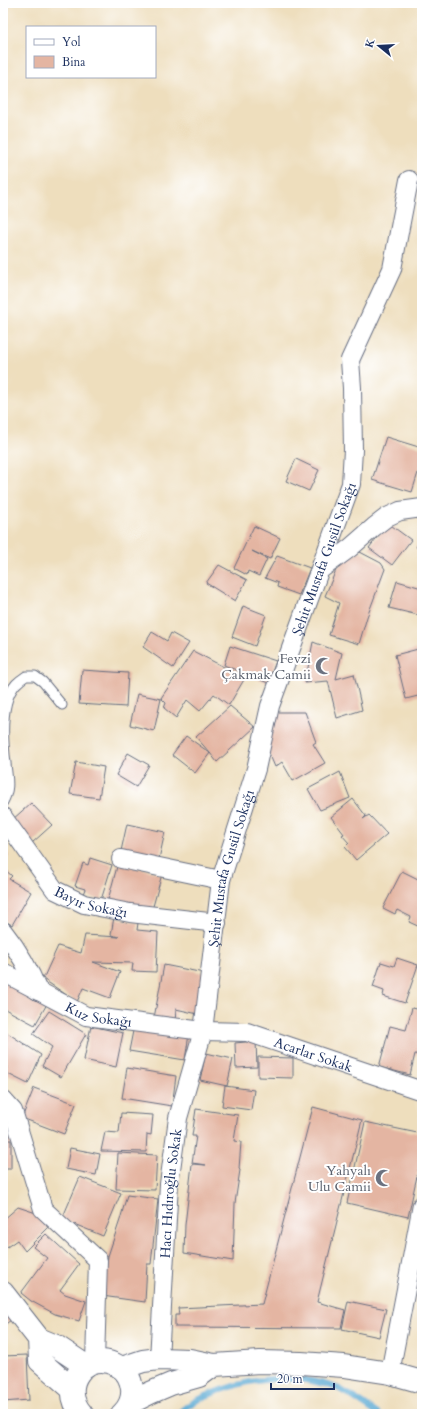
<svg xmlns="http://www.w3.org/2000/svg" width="425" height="1417" viewBox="0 0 425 1417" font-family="Cardo,serif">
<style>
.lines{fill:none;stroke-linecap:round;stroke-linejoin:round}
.stream{stroke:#56a7d1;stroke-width:6}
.building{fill:#e4b5a2}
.service-casing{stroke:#656c7f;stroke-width:11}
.minor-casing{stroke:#656c7f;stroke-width:20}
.tertiary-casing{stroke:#656c7f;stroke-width:24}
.service{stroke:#fff;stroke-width:9}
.minor{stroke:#fff;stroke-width:18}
.tertiary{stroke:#fff;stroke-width:22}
.labels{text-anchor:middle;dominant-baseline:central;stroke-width:4;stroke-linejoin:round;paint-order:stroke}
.street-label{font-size:14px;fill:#1b2f5e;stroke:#fff}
.worship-label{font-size:14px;fill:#5b616d;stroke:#fff;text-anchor:end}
</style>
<rect width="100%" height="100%" fill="#fff"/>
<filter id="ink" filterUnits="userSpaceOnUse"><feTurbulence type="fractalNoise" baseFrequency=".025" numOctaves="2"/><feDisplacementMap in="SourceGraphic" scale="8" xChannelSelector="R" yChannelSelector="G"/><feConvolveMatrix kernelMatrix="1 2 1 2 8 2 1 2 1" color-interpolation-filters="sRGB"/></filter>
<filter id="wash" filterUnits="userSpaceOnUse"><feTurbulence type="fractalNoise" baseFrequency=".012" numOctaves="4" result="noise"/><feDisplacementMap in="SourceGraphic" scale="16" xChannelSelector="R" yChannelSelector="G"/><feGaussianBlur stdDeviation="0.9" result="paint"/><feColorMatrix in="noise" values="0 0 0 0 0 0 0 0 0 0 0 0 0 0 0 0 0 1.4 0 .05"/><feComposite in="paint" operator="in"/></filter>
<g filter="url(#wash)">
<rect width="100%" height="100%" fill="#eedebd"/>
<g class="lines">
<path class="stream" d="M178,1414c7,-8 19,-14 28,-18 41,-18 88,-24 131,-8 13,6 29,18 41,26"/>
</g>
<g id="blocks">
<path class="building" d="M386,437l36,11v12l-10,32 -40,-12z
M296,459l23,11 -10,21 -23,-10z
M388,523l23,17 -19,25 -23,-17z
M254,526l26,12 -10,21 -18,-8 15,8 -8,17 -11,-5 -1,4 -13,-7z
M422,539v12l-6,-4z
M360,552l21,11 4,6 -18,48 -8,27 -30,-9 10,-32 -14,-7 11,-26 8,-10z
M277,556l33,12 -11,27 -22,-8 1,-4 -13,-5z
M219,565l28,15 -12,21 -29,-18z
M397,581l25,7v13l-4,14 -29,-7z
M243,606l23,9 -11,31 -23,-9z
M152,632l15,9 4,-8 18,10 -16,25 -30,-21z
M313,642l29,11 -6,26 18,-5 8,36 -25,8 -9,-37 -23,2z
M230,646l46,15 -8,22 -44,-18z
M422,648v47l-16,4 -11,-44z
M193,651l52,27 -16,27 -15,-11 -14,17 -13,-11 -11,18 -12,-10 2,-5 -5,-5z
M82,670l46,3 -2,34 -47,-3z
M137,694l24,5 -7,32 -24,-6z
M230,706l25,21 -38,35 -7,-9 -15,20 -23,-18 14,-19 24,17 -14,-16z
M274,712h31l11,30 -3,2 12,19 -32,18 -11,-19 -7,5 -9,-21z
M128,753l21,12 -13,22 -20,-12z
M76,762l28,5 -5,31 -29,-4z
M340,772l10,26 -30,12 -12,-21z
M353,799l13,17 -3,3 6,-4 18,19 -31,26 -11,-13 4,-4 -7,-8 2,-1 -13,-17z
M31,803l21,22 -20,18 -20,-23z
M127,824l38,8 -6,27 -38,-8z
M3,850l6,5 -6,8z
M90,858l22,7 -11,35 -18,-6 2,-5 -10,-3 8,-23 5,2z
M118,863l44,11 -10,36 -44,-10z
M3,868l9,8 -3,3 22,13 -19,33 -9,-5z
M402,871l20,10v47l-13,-6 2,-5 -14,-7 -2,4 -12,-6z
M114,917l24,6 -1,7 21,2 -2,40 -24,-1 1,-8 -40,-1 27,10 -10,26 -27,-10 -6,14 -34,-23 15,-33 23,7 4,-18 34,2 -8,-2z
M397,958l21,7 -13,38 -22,-7 1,-5 -11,-4 8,-25 13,4z
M164,965l40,8 -6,41 -22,-5 -1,13 -21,-4z
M3,980l44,24 -12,21 -32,-17z
M412,1008l10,2v45l-7,-1 -5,21 -31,-8 11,-41 16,4z
M49,1011l37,23 -25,43 -19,-11 10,-19 -19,-13z
M91,1026l32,7 -7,34 -32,-7z
M134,1026l55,8 -4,26 -56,-9z
M3,1030l38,25 -13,29 -24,-12 3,-5 -4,-2z
M256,1041l1,26 -21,1 -1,-25z
M206,1053l27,6 -6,27 -27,-6z
M258,1057l35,1v20l-35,-1z
M127,1068l49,8 -4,30 -50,-8z
M225,1086l29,4 -3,20 -29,-4z
M34,1088l42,16 -12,30 -42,-16z
M313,1107l49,13 -45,182 28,8 -4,18 -166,-1v-12h4l-1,-7 84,-4z
M196,1109l42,6 -4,26 7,1 -2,27 1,1 -5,33 -2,58 -49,-8 1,-28 7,-61 14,1 -14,-2 4,-27h-4z
M121,1113l32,2 -2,20 -4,-1 -1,18 -45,-1 4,-19 14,1z
M365,1122l57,12v19l-14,64 -61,-14z
M3,1140h8v29h-8z
M70,1148l30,6 -4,21 -30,-6z
M118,1153l39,2 -2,35 -39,-1z
M80,1177l41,16 -18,43 -41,-17z
M127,1195l31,4 -7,65h-4l-2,38 -43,-6 6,-40 12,-36z
M18,1207l21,7 9,14 -23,23 -8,-11 -10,7 -4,-7v-20z
M46,1234l33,30 -19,26 5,4 21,7 -7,20 -24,-7 -24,-13 -10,-8 26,-35 -14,-11z
M348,1301l38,8 -7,28 -37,-8z
M3,1310l8,10 -8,6z
M27,1355l2,45 -26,2v-46z"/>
</g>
</g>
<g filter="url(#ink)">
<use href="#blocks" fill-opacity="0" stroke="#656c7f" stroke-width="1"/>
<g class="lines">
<g class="service-casing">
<path id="service" d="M3,802c8,-15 4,-24 3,-39 -3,-23 -6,-61 10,-79 3,-3 7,-6 10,-8h9l8,6 19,23"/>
</g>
<g class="minor-casing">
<g id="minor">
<path d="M320,570l30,-22 24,-21 13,-10 13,-6 22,-3"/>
<path id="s1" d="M3,817l52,73 29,14 46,9 87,10"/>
<path d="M121,859l100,21"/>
<path d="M3,931c15,19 26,37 35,60"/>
<path id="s2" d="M3,972l83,44 117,15 44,1 175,59"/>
<path d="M3,1100l10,11 30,98 55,51 -3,102"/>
<path id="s3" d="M159,1359l10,-175 9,-66 25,-87 18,-151 35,-111 14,-63 81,-222 2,-34 -1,-62 -2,-28 42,-91 17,-89"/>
<path d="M390,1373l32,-168"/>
</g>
</g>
<g class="tertiary-casing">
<path id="tertiary" d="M3,1293l36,46 17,7 30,20
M39,1339l1,22 32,28
M122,1368l21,-7 16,-2 31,1 24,5 46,-3 41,1 43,3 46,7 32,9
M130,1403l20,-10 21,-9 28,-8 15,-11
M82,1414c-25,-28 5,-67 36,-48 9,5 13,14 14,23 1,9 -3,19 -10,25"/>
</g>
<use href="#service" class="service"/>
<use href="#minor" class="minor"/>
<use href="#tertiary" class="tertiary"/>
</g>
</g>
<defs>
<g id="mosque-bare" transform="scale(1.38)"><path d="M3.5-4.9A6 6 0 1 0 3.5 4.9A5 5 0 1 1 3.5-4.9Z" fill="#6b7280" stroke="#fff" stroke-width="2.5" paint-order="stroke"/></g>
</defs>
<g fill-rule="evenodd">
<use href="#mosque-bare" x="324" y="666"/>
<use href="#mosque-bare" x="384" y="1178"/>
</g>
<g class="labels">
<g class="street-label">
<text stroke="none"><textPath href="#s3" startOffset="822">Şehit Mustafa Gusül Sokağı</textPath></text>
<text stroke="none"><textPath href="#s3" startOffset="498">Şehit Mustafa Gusül Sokağı</textPath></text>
<text stroke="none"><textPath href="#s1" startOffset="128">Bayır Sokağı</textPath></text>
<text stroke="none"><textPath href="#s2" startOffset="106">Kuz Sokağı</textPath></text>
<text stroke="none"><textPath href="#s2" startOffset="326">Acarlar Sokak</textPath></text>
<text stroke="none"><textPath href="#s3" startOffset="166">Hacı Hıdıroğlu Sokak</textPath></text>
</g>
<g class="worship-label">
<text x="311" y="658">Fevzi<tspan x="311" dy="16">Çakmak Camii</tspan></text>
<text x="371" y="1170">Yahyalı<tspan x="371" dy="16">Ulu Camii</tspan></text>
</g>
</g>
<rect width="425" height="1417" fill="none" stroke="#fff" stroke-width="16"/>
<rect x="26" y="26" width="130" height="52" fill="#ffffff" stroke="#a4acbf"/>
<rect x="34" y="39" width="20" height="6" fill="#ffffff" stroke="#a4acbf"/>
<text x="62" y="46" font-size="12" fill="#1b2f5e">Yol</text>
<rect x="34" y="56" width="20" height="12" fill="#e4b5a2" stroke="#a4acbf"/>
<text x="62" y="66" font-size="12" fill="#1b2f5e">Bina</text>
<g transform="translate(379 46) rotate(288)" stroke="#ffffff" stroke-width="3" paint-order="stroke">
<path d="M0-3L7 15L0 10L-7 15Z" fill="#1b2f5e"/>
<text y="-6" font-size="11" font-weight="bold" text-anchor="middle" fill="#1b2f5e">K</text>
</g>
<path d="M271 1383v6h63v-6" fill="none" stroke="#1b2f5e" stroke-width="2"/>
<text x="277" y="1383" font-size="12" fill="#1b2f5e" stroke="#ffffff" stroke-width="3" paint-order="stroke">20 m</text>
</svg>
